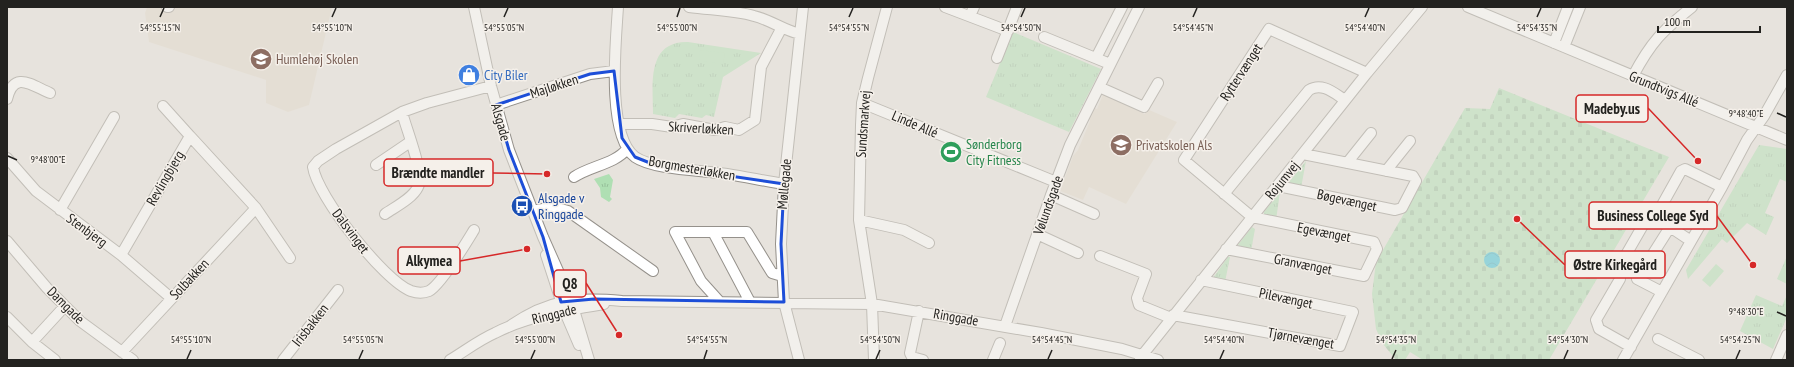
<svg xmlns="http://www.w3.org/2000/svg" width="1794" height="367" viewBox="0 0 1794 367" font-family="'PT Sans Narrow',sans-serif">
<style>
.built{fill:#e1d8cb}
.grass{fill:url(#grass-tufts)}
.cemetery{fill:url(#cemetery-stones)}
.pitch{fill:#afdfb3}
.water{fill:url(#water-waves)}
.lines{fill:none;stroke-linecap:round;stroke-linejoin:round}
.minor-casing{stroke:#95918b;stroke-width:12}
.minor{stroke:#fff;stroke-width:10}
.marked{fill:none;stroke:#1d4ed8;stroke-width:3;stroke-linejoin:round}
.ticks{fill:none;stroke:#23221f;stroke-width:1.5}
.labels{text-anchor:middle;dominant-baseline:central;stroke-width:3;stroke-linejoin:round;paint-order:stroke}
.education-label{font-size:14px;fill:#785e54;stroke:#f5f0ea;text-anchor:start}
.street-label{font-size:14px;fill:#23221f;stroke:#f5f0ea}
.shop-label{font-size:14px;fill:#366cbe;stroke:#f5f0ea;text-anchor:start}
.leisure-label{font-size:14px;fill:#27864d;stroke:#f5f0ea;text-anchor:start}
.transit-label{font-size:14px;fill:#164399;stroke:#f5f0ea;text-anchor:start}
.ticks-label{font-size:10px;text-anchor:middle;fill:#23221f;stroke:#f5f0ea;stroke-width:3;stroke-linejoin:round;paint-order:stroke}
.leader{fill:none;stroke:#d62828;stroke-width:1.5}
.callout-dot{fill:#d62828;stroke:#f5f0ea;stroke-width:1.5}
.callout{fill:#f5f0ea;stroke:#d62828;stroke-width:1.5}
.callout-label{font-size:15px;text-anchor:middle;font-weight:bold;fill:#23221f}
</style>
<defs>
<pattern id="grass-tufts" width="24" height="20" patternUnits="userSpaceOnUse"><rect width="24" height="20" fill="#afdfb3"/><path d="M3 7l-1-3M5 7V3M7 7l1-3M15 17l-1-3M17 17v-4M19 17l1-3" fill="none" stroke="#96bf9a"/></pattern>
<pattern id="cemetery-stones" width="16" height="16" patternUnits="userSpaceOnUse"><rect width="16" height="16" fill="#afdfb3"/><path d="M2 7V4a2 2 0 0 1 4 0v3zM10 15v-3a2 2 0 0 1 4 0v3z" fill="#96bf9a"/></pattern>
<pattern id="water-waves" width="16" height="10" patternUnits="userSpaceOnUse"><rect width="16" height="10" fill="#37c2d8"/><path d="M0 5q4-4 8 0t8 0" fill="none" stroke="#30a6b9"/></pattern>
</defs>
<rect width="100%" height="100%" fill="#e7e3dd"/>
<path class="built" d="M147,7h185l-23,98 -21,7 -22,-9v-23l-117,-38 -4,-29z
M1104,92l37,16 -1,4 5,2 2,-5 30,13 -51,82 -37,-17 -6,13 -23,-9 13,-35 5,-6 12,-29 -1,-2 6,-11 2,1z"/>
<path class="grass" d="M1013,32l88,37 -32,63 -83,-35z
M688,42l73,11 -38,24 -9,40 -8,-2 -4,3 -23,-4 -4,4 -22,-4c0,-29 -7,-73 35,-72z
M1759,145l28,4v33l-7,-3 -15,34 9,4 -8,18 -19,-12 -20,20 -5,-4 -34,40 -2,-9z
M1306,161l-5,27 -12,-5v-1z
M609,174l4,6 -3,17 2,2 -3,3 -8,-5 -1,-9 -6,-9z
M1280,192l-4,28 -12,-6v-2z
M1252,227l3,2 -4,22 -13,-6z
M1787,256v28l-10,-5z
M1228,257h2l-5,25 -12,-4z
M1756,295l26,11 5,-11v22l-14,32 -33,-18z"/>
<path class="cemetery" d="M1499,88l170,69 -120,203h-126l-13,-8 -5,8h-9l-13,-16 -7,-15 -4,-35 4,-32 89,-154 25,1z"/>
<path class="pitch" d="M700,50l25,3 -2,11 -24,-3z
M1716,264l8,7 -14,16 -8,-7z"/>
<path class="water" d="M1484 260a8 8 0 1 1 16 0a8 8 0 1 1-16 0Z"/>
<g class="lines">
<g class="minor-casing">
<path id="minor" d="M167,7h2
M474,7l17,79 18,64 34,87 28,63 18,60
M618,7c-2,33 -12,128 17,150 19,13 68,13 92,17 19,3 38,7 57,10
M689,7c21,3 45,3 65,9 17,4 29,14 46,18
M945,7l63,24
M1468,7l319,133
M970,16l4,-9
M1044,37l66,27
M1554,43l14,-36
M1564,47l16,-40
M997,58l20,-51
M1096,58l26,-51
M1633,76c18,-34 29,-45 59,-69
M1099,87l45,20 14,-24
M7,99c7,-29 24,-14 43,-6
M862,103l194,79
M496,105l94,-31 24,-3
M619,124h33l20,3 11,-3 32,6 10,-3 14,3 16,-10 6,-53 20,-38
M190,136l66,72 34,50
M7,158l29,33 85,64 50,43
M1347,163l24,-30
M376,165l34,-23
M1386,171l24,-30
M574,177c16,-11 41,-13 53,-28
M1278,186l117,24 7,-2 14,-27 -3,-5 -110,-22
M1224,194l85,-104c13,-8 25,3 36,10
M1051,195l43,19
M60,210l54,-93
M532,211l22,-4 14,4 85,60
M385,214c10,-7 27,-15 33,-27 7,-13 -12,-58 -16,-75
M859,220l45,10 25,13
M474,230c-8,13 -33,55 -45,61 -5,2 -12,2 -18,0 -27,-10 -94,-95 -98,-124l5,-6 18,-12 66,-37 25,-9 64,-17
M713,232l37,70
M1037,234l41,19
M7,241l40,47 33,33 53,39
M1226,249l138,27 13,-27 -3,-7 -122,-25 -68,-57 85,-131 98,44
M121,255l69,-119 -27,-30
M546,255l18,55 15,35
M1100,256l46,18 -9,24 2,7 32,13
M1662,292l-25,-13 33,-52 21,14
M719,301l-18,-20 -26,-49h72l25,41 10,3
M919,311l-9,42 2,4 11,3
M1173,315l167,31 13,-34 -152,-32
M7,317l25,25 23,18
M510,326c39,-27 66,-29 112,-25l250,3 169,29 81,16 36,11
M1005,326l46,-131 19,-50 69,-138
M1658,339l41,21
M32,342l33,-36
M1631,347l-32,-18 -3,-9 24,-41 -1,-12 27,-47 11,-6 24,-43 4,-2 37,18
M122,352l134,-144
M1140,358l227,-285 55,-66
M283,360l55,-70
M450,360c15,-9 29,-20 45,-27 33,-17 72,-23 109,-29
M799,360l-15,-58 -3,-58 3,-60 19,-177
M874,360l-2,-56 -13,-84 2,-95 1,-22 6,-25 19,-71
M993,360l7,-17
M1623,360l99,-173 25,-47 17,-24 23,-41
M1776,360l11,-25"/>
</g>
<use href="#minor" class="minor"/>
</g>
<path d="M0 0H1794V367H0ZM614,71l8,67 13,19 20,8 129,19 -3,60 3,58 -190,-3 -33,3 -18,-65 -34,-87 -13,-45 94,-31z" fill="#e7e3dd" fill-opacity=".55" fill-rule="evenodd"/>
<path class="marked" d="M614,71l8,67 13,19 20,8 129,19 -3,60 3,58 -190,-3 -33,3 -18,-65 -34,-87 -13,-45 94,-31z"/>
<path class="ticks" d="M160,17l4,-9M332,17l4,-9M504,17l4,-9M677,17l3,-9M849,17l4,-9M1021,17l4,-9M1193,17l4,-9M1365,17l4,-9M1537,17l4,-9M1777,113l9,4M8,156l9,4M1777,312l9,4M187,359l4,-9M359,359l4,-9M531,359l4,-9M704,359l3,-9M876,359l4,-9M1048,359l4,-9M1220,359l4,-9M1392,359l4,-9M1564,359l4,-9M1736,359l4,-9"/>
<defs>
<g id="school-disc" transform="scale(1.15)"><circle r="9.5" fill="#8d6e63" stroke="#f5f0ea"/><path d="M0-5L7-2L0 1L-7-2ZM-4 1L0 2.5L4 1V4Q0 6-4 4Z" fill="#fff"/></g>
<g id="shop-disc" transform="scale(1.15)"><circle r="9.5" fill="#3f7fe0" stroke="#f5f0ea"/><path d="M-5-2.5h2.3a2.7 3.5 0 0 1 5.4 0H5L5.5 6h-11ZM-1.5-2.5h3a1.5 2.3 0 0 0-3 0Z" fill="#fff"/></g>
<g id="stadium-disc" transform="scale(1.15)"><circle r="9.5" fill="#2e9e5b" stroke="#f5f0ea"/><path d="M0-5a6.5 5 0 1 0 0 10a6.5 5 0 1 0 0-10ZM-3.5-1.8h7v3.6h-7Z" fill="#fff"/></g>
<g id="bus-disc" transform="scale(1.15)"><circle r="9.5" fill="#1a4fb4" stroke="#f5f0ea"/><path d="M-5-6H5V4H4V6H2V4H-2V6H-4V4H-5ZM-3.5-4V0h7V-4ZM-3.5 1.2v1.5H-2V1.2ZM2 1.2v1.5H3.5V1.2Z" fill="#fff"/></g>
</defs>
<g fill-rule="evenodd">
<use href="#school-disc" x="261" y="59"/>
<use href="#shop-disc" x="469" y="75"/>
<use href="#school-disc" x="1121" y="145"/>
<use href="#stadium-disc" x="951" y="152"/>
<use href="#bus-disc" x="522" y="206"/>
</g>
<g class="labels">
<g class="education-label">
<text x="276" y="59">Humlehøj Skolen</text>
<text x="1136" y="145">Privatskolen Als</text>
</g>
<g class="street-label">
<text transform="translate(1241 72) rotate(-57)">Ryttervænget</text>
<text transform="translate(554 86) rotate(-18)">Majløkken</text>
<text transform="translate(1664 89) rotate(22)">Grundtvigs Allé</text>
<text transform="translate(501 122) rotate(74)">Alsgade</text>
<text transform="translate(863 124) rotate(-86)">Sundsmarkvej</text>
<text transform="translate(915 124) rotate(23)">Linde Allé</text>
<text transform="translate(701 128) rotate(3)">Skriverløkken</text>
<text transform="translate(692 168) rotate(10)">Borgmesterløkken</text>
<text transform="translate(165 178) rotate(-60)">Revlingbjerg</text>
<text transform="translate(1282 180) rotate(-51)">Rojumvej</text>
<text transform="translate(784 184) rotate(-85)">Møllegade</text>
<text transform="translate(1347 200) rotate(12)">Bøgevænget</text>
<text transform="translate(1048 205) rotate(-70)">Vølundsgade</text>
<text transform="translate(87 230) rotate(36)">Stenbjerg</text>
<text transform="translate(351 231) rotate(53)">Dalsvinget</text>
<text transform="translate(1324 232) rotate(11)">Egevænget</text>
<text transform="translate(1303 264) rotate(11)">Granvænget</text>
<text transform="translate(189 279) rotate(-47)">Solbakken</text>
<text transform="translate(1286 298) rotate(12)">Pilevænget</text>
<text transform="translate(66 305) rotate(45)">Damgade</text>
<text transform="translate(554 314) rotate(-14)">Ringgade</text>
<text transform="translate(956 317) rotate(10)">Ringgade</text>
<text transform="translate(310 325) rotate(-52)">Irisbakken</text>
<text transform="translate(1301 338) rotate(10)">Tjørnevænget</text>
</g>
<g class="shop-label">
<text x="484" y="75">City Biler</text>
</g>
<g class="leisure-label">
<text x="966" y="144">Sønderborg<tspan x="966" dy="16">City Fitness</tspan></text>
</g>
<g class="transit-label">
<text x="538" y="198">Alsgade v<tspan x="538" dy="16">Ringgade</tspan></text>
</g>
</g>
<g class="ticks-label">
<text x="160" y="31">54°55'15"N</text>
<text x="332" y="31">54°55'10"N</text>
<text x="504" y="31">54°55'05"N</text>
<text x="677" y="31">54°55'00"N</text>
<text x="849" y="31">54°54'55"N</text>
<text x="1193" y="31">54°54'45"N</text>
<text x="1365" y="31">54°54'40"N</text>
<text x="1537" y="31">54°54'35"N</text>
<text x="1021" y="31">54°54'50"N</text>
<text x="1746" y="117">9°48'40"E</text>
<text x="48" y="163">9°48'00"E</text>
<text x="1746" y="315">9°48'30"E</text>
<text x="191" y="343">54°55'10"N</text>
<text x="363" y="343">54°55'05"N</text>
<text x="535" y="343">54°55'00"N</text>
<text x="707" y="343">54°54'55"N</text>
<text x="880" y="343">54°54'50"N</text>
<text x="1052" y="343">54°54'45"N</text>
<text x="1224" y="343">54°54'40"N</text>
<text x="1396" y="343">54°54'35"N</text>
<text x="1568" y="343">54°54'30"N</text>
<text x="1740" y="343">54°54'25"N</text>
</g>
<path class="leader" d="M1698 161L1648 108M547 174L493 173M1753 265L1717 216M527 249L460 261M1517 219L1565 265M619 335L586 283"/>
<g class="callout-dot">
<circle cx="1698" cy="161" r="4"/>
<circle cx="547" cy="174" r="4"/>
<circle cx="1753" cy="265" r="4"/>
<circle cx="527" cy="249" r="4"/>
<circle cx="1517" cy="219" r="4"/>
<circle cx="619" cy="335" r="4"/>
</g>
<g class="callout">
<rect x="1576" y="95" width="72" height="27" rx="4"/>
<rect x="384" y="159" width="109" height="27" rx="4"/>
<rect x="1589" y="202" width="128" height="27" rx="4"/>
<rect x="398" y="247" width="62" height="27" rx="4"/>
<rect x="1565" y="251" width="100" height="27" rx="4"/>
<rect x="554" y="270" width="32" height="27" rx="4"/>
</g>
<g class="callout-label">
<text x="1612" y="114">Madeby.us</text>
<text x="438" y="178">Brændte mandler</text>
<text x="1653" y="221">Business College Syd</text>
<text x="429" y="266">Alkymea</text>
<text x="1615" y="270">Østre Kirkegård</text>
<text x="570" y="289">Q8</text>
</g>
<rect width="1794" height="367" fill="none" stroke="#23221f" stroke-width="16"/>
<path d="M1658 26v6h102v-6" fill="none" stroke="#23221f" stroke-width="2"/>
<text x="1664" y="26" font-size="12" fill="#23221f" stroke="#f5f0ea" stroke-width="3" paint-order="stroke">100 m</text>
</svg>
